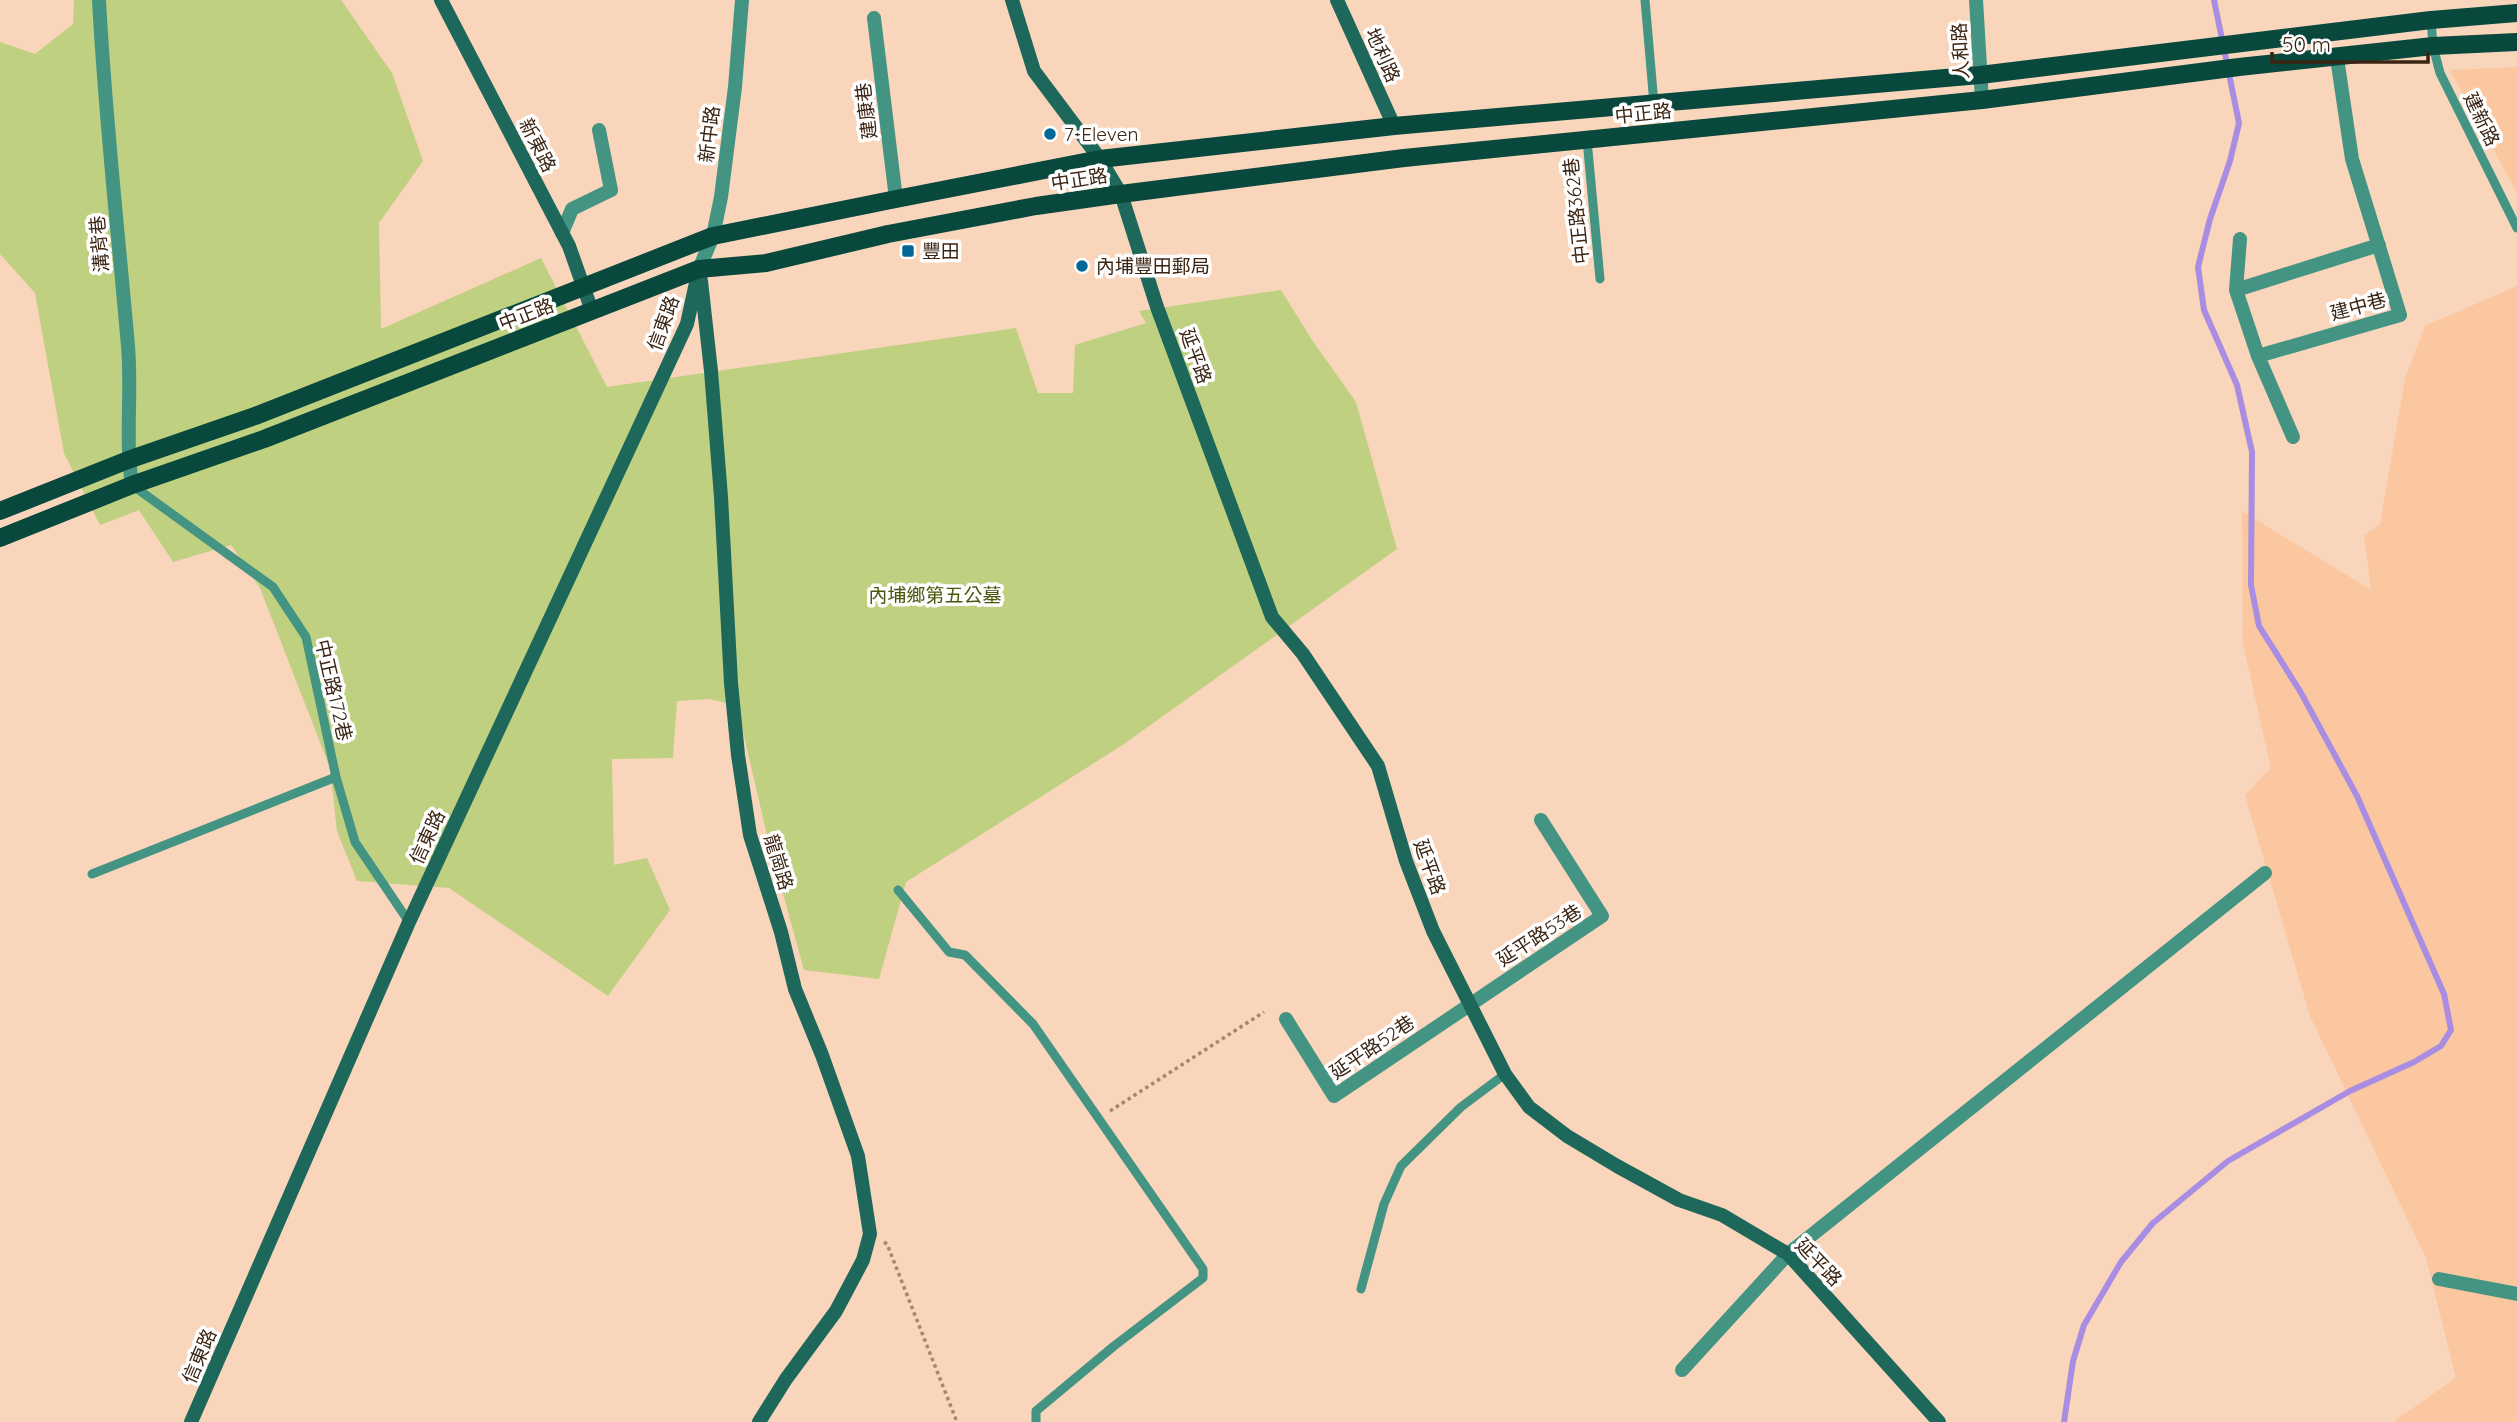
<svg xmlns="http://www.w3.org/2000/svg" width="2517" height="1422" viewBox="0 0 2517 1422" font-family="Quicksand,'Noto Sans TC',sans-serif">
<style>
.built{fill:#fbc7a0}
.green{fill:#bfd080}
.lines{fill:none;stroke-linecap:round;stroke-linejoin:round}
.stream{stroke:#a88de2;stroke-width:6}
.path{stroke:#a58771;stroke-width:3.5;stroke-dasharray:3.5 3.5;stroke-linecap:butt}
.lane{stroke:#449484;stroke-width:9}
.street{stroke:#449484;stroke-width:14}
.secondary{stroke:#1d685a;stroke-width:14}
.primary{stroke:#08483d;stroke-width:18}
.poi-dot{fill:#036897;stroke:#fefefe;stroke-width:2.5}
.labels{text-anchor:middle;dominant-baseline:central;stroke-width:7;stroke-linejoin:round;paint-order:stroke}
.street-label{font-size:19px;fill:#3b2413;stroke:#fefefe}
.poi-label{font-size:19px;fill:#3b2413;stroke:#fefefe;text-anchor:start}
.park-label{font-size:19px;fill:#4b560e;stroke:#fefefe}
</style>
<rect width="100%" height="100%" fill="#f9d5bb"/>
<path class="built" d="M2517,67v126l-67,-123z
M2517,286v1136h-124l63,-44 -30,-120 -116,-242 -65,-221 26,-27 -28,-124 -1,-133 129,79 -7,-55 16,-11 25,-145 20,-53z"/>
<path class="green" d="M74,0h267l51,73 31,88 -44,62 2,106 160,-71 66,129 409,-59 22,65h35l2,-48 71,-22 -7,-12 142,-21 31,50 44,62 41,147 -276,197 -215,136 -27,97 -75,-9 -37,-135 -30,-129 -27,-7 -33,2 -4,57 -61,1 2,106 33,-7 23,52 -62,86 -159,-108 -92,-7 -20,-50 -7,-63 -70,-180 -29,-43 -58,17 -34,-52 -39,15 -36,-72 -29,-160 -35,-39v-212l35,12 38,-30z"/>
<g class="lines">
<path class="stream" d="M2064,1422l9,-61 11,-36 37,-63 32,-39 75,-62 122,-70 64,-29 27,-16 10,-16 -7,-36 -87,-198 -57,-105 -41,-65 -8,-41 1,-133 -15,-67 -33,-75 -6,-43 12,-48 20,-58 9,-38 -25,-123"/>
<path class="path" d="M1110,1111l154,-99
M884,1242l3,2 70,178"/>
<path class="lane" d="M1645,0l9,104
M2431,20l2,26 7,27 77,155
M1587,140l13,139
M132,485l141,102 33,50 30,140 19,65 54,80
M92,874l244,-97
M898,890l51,62 16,3 68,69 170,245v9l-89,68 -78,65v11
M1361,1289l23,-85 17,-38 60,-59 44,-33"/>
<path class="street" d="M99,0c6,116 19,231 29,346 4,47 -3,93 4,139
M1976,0l6,100
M874,18l22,181
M562,233l10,-24 39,-19 -12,-60
M2240,239l-4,51 22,66 35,81
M699,269l14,-33 8,-39 14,-110 7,-87
M2236,290l143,-45
M2258,356l142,-41 -48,-156 -15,-101
M1286,1019l48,77 268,-180 -61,-96
M2439,1279l78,15
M1682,1370l106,-116 477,-381"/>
<path class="secondary" d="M441,0l128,246 23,65
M1012,0l22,71 66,88 21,35 36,113 115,310 31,37 75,112 28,95 27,70 72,143 24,33 38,29 50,30 62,34 43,15 66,39 151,168
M1337,0l57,126
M701,281l10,90 10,126 10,186 7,72 12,80 31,97 14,57 27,66 36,101 12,78 -7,26 -27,51 -50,68 -27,43
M191,1422l218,-500 278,-598 12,-55"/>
<path class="primary" d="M0,511l128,-51 127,-44 458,-180 183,-37 204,-40 294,-33 586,-51 451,-55 86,-7
M0,538l132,-53 132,-46 435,-170 67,-6 122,-29 148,-28 85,-12 283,-36 578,-58 257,-33 194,-21 84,-4"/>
</g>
<g class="poi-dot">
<circle cx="1050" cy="134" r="7"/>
<rect x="901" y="244" width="14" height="14" rx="3.5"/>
<circle cx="1082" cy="266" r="7"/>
</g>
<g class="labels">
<g class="street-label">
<text transform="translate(1960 51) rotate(-93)">人和路</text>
<text transform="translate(1383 55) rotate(66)">地利路</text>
<text transform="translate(866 111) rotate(-97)">建康巷</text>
<text transform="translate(1643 113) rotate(-6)">中正路</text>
<text transform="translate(2482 119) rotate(64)">建新路</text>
<text transform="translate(709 134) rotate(-83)">新中路</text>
<text transform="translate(538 145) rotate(63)">新東路</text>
<text transform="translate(1079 179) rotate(-9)">中正路</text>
<text transform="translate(1576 211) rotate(-96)">中正路362巷</text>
<text transform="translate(99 244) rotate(-95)">溝背巷</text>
<text transform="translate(2358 306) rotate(-15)">建中巷</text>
<text transform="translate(526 314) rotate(-21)">中正路</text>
<text transform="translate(663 323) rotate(-70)">信東路</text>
<text transform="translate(1196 356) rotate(70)">延平路</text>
<text transform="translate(334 690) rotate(77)">中正路172巷</text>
<text transform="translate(427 837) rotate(-65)">信東路</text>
<text transform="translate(779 862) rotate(73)">龍崗路</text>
<text transform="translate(1430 867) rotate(70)">延平路</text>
<text transform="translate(1539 935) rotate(-33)">延平路53巷</text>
<text transform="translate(1372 1047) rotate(-34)">延平路52巷</text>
<text transform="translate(1819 1262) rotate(46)">延平路</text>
<text transform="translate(199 1356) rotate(-67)">信東路</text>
</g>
<g class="poi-label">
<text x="1064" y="134">7-Eleven</text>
<text x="922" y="251">豐田</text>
<text x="1096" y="266">內埔豐田郵局</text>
</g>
<g class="park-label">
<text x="935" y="595">內埔鄉第五公墓</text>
</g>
</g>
<path d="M2272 52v10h156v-10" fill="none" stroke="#3b2413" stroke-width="3.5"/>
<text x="2282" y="52" font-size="21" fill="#3b2413" stroke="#fefefe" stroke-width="5" paint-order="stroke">50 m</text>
</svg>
